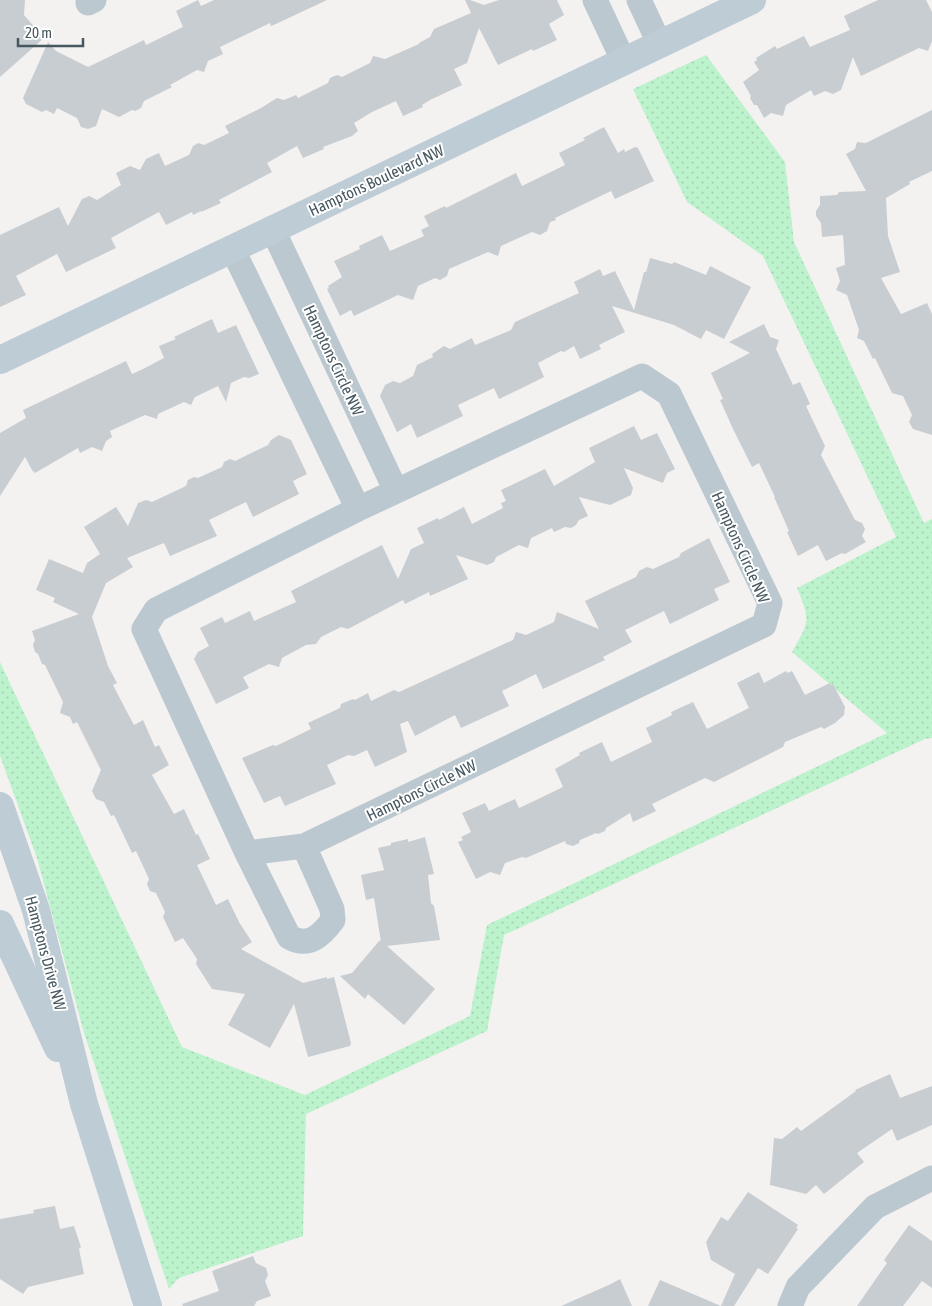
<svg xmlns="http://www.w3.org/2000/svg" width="932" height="1306" viewBox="0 0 932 1306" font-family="'Asap Condensed',sans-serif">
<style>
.grass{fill:url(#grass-dots)}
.building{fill:#c8cdd1}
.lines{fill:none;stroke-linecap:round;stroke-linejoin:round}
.street{stroke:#bbc8cf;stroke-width:25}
.secondary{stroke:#beccd6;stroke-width:28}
.labels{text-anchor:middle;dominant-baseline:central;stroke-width:4;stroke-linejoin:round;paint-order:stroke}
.street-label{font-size:16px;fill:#475860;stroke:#fff}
</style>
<defs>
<pattern id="grass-dots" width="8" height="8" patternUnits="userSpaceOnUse" patternTransform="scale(1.25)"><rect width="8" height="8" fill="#bdf3cc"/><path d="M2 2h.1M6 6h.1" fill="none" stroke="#a4d2b2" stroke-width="1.8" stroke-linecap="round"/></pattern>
</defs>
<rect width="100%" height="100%" fill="#f4f1f1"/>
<path class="grass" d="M706,55l79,107 9,80 130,281 8,-4v219l-7,1 -421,196 -17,96 -181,83 -3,122 -124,42 -10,11 -85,-256 -47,-175 -37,-102v-94l182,385 123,48 165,-79 17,-91 400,-192 -95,-81c17,-30 19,-31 5,-64l99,-51 -133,-281 -76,-54 -54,-113z"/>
<path class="building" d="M0,0h25l-1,15 20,23 -44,39z
M198,0l3,6 13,-6h113l-49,23 -7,3 -1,-3 -50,24 3,7 -15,7 -4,11 -7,-2 -27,15 2,2 -28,14 -3,7 -6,3 -3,-1 -13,7 -17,-8 -6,17 -8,3 -7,-2 -4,-9 -20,-10 -3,6 -8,-4 -4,2 -16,-8 -3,-6 25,-56 8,9 32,16 56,-27 2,5 37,-18 -7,-16z
M465,0h5l14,5 15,-5h58l7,15 -15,9 8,16 -24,11 -1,-2 -34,16 -19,-37 -12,35 -13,6 8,16 -32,15 -8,5 1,2 -20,9 -7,-15 -24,11 -18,11 4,8 -6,5 -29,11 1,2 -21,9 -6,-12 -30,17 5,9 -53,28 2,3 -20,9v-1l-8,4 -1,-3 -26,13 -7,-13 -48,26 5,10 -50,24 -9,-18 -41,22 10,19 -26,12v-72l59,-28 9,19 14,-27 7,-3 8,4 24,-15 -5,-12 14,-7 10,4 6,-11 13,-6 6,13 24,-11 4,-9 5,-3 6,2 25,-12 -4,-7 36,-18 16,-10 7,2 12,-5 2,3 30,-15 2,-5 7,-3 5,2 28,-14 3,-7 12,3 34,-15v-1l11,-6 4,-8 37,-16z
M878,0h48l6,12v29l-4,10 -9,-3 -58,28 -8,-19 -12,33 -8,4 -8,-3 -11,5 -3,-6 -25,15 -3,11 -12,-3 -7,5 -7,-13h-3l-4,-7 1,-2 -8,-14 16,-12 -5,-8 3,-2 -1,-2 19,-12 2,3 27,-13 6,11 40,-17 -6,-14z
M932,110v61l-23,11 1,2 -24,14 2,38 12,36 -19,6 20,36 26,-11 5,11v121l-19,-6 -4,-7 3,-7 -9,-19 -11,-3 -17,-35 -2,1 -9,-18 -7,-3 2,-8 -12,-35 -11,-5 4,-9 -4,-13 9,-3 -2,-30 -21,2 -1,-14 -5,-7v-5l4,-6v-9l17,-1 2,-3 27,-1 -20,-37 9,-5 2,-7 9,1z
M604,127l14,26 6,-4 1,3 10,-5 3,1 16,33 -39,18 -4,-8 -56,27 1,2 -6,2 -3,9 -7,4 -8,-3 -31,14 -3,10 -10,-4 -39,17 -2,7 -7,4 -5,-2 -17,8 -5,14 -15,-5 -44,21 -3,-6 -11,6 -13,-27 2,-1 -1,-2 14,-9 -8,-16 26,-12 -1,-3 23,-11 8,16 34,-15 -3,-6 8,-4 -5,-10 21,-10 1,2 70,-35 6,13 43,-21 -6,-12 26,-13 -2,-2z
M650,258l22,6 2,-2 32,13 4,-9 41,21 -27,52 -18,-9 -5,9 -27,-14 -62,-19 13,26 -26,13 2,4 -21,10 -6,-13 -10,6 -3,-1 -23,12 6,14 -20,10 -25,12 -5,-11 -36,17 5,11 -46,22 -6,-14 -14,8 -17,-36 5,-11 8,-4 7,2 13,-7 4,-11 16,-8 -1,-3 12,-8 6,3 22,-11 3,7 36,-15 4,-8 64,-29 -5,-11 26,-13 3,7 12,-5 19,39 10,-38h2z
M212,319l6,14 18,-8 23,49 -10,4 -5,-1 -13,6 -5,19 -8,-16 -23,11 -4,8 -7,-3 -26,12 -1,5 -12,-4 -35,16 2,6 -6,4 -4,10 -10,-4 -12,6 -2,-5 -43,25 -3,-3 -7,-13 -25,39v-63l26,-15 -3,-8 103,-49 6,13 11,-5 21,-11 -5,-12 17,-7 -2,-2z
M764,324l6,13 9,3 -3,9 17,36 7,-3 10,22 -4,2 19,40 -4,9 34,65 7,3 3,6 -3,7 4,6 -21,12 -3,-1 -16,8 -8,-16 -20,11 -11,-24 2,-1 -15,-34h1l-16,-34 -7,4 -18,-36 -14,-31 3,-1 -12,-26 39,-20 -21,-11z
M634,426l7,14 16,-7 18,36 -8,4 -4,10 -39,-15 9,20 -2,7 -21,10 -31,-8 9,19 -9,4 -3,5 -5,3 -6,-1 -11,5 -2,-4 -21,10 -3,10 -9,-3 -23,12 -2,5 -7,3 -31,-10 12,24 -38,17 -1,-4 -24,12 -2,-4 -55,29 -7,-2 -20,10 -5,7 -10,1 -24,13 -3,9 -10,-3 -26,13 6,11 -33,16 -22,-45 4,-7 11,-6 -9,-18 22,-11 3,6 25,-12 4,10 42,-19 -5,-11 91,-46 16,34 13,-30 13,-6 -7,-15 21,-10 1,2 25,-13 8,17 31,-16 -2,-5 5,-2 -5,-11 44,-21 9,17 41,-24 -6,-14z
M279,435l12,5 16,34 -14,7 6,13 -46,23 -7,-15 -37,18 8,16 -47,20 -6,-13 -37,15 6,9 -27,16 -14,34 16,49 9,17 -4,2 14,27 7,13 9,-5 12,27 4,-2 10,20 -17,10 22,39 10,-5 12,26 2,-1 12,25 -13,6 19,40 12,-6 11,23 13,20 -11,7 62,34 24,-6v2l7,-2 17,66 -1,3 -42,11 -14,-53 -24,44 -42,-23 17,-31 -33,-5 -16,-25 1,-5 -14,-21 -8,4 -12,-25 2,-5 -9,-19 -6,-2 -3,-7 2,-5 -13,-28 -4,2 -18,-38 -3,1 -7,-14 -8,-3 -4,-8 9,-21 -24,-48 -4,2 -3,-7 -10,-4 3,-11 -18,-37 -3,-1 -4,-10 -3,-2 -2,-7 2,-5 -3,-9 47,-17 -26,-12 2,-4 -19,-8 13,-31 34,14 4,-10 13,-9 -16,-27 32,-20 12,19 10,-23 8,-3 6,2 34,-16 2,-6 6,-3 4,1 24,-11 2,-5 6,-3 5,2 33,-16 3,-5z
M709,538l21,44 -16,7 5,11 -49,24 -6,-13 -39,19 7,12 -29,15 2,3 -62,29 -7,-15 -34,17 7,15 -48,22 -6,-13 -40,21 -7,-15 -8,3 7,28 -32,15 -8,-17 -13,6 -6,-1 -21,10 9,19 -51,22 -5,-10 -16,7 -22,-45 31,-13 3,1 35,-17 -3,-6 32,-15 1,-4 12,-5 2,1 13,-7 3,8 23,-11 5,2 114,-52 3,-8 10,3 28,-13 3,-10 42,17 -14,-28 51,-24 3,-6 8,-4 6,2 26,-12 2,-4z
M786,671l1,2 5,-2 13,24 25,-12 1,2 2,-1 12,23 -1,8 -9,8 -11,6 -3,-2 -36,15 -2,5 -69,35 -9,-4 -53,26 4,7 -23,11 -3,-9 -24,15 -1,3 -7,3 -2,-1 -16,7 -1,3 -6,3 -7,-2 -1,-3 -39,17 -4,-1 -17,6 -5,12 -10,-3 -14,7 -18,-37 5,-2 -2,-3 10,-5 -9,-19 23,-10 4,8 26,-12 4,9 13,-6 31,-15 -8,-18 25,-14 -1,-2 23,-11 9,20 41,-20 -6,-14 26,-13 -1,-3 22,-10 14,27 42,-21 -12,-25 22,-11 5,11z
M425,837l9,37 -6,1 3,28 3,3 6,34 -53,6 48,43 -31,36 -36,-31 -3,5 -25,-23 12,-3 28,-33 1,2 -7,-44 -8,2 -5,-25 23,-5 -6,-22 13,-3v-2l17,-4v3z
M890,1074l10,24 32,-12v39l-35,16 -5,-12 -35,24 7,9 -40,32 -8,-9 -10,9 -36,-9 4,-47 8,1 15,-12 4,4 55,-40 -1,-1z
M748,1192l50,33 -2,3 2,1 -30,45 -10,-6 -24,38h-86l12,-26 61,26 14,-32 -24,-14 -5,-18 15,-25 7,4z
M55,1206l5,23 14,-3 7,21 -2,2 5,25 -56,13 -5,7 -23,-15v-60l34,-6 -1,-3z
M909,1225l23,16v47l-10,-7 -19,25h-46l30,-43 -3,-3z
M253,1256l3,7 10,5 2,7 -3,6 6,15 -14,5 -3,5h-71l-1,-2 37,-13 -7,-20z
M620,1279l12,27h-71l50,-22z"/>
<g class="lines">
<path class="street" d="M595,0l29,62
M639,0l21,45
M88,3l6,-3
M272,228l124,263
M232,248l126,261
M247,853l57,-7 460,-221 6,-22 -101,-209 -27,-18 -284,133 -202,101 -12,19 103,224 42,84c20,11 32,-1 44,-17l-1,-11 -28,-63
M790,1306l8,-19 77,-80 57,-29"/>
<path class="secondary" d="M0,360l752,-360
M0,806l36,104 48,194 64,202
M0,924l58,124"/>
</g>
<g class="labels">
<g class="street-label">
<text transform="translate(376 180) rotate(-25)">Hamptons Boulevard NW</text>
<text transform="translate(334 360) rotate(65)">Hamptons Circle NW</text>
<text transform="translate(741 547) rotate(66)">Hamptons Circle NW</text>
<text transform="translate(421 790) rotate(-26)">Hamptons Circle NW</text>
<text transform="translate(46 953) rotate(75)">Hamptons Drive NW</text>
</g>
</g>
<path d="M18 38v8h65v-8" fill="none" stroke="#475860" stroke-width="2.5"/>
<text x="25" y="38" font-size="15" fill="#475860" stroke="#ffffff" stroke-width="4" paint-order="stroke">20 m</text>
</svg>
